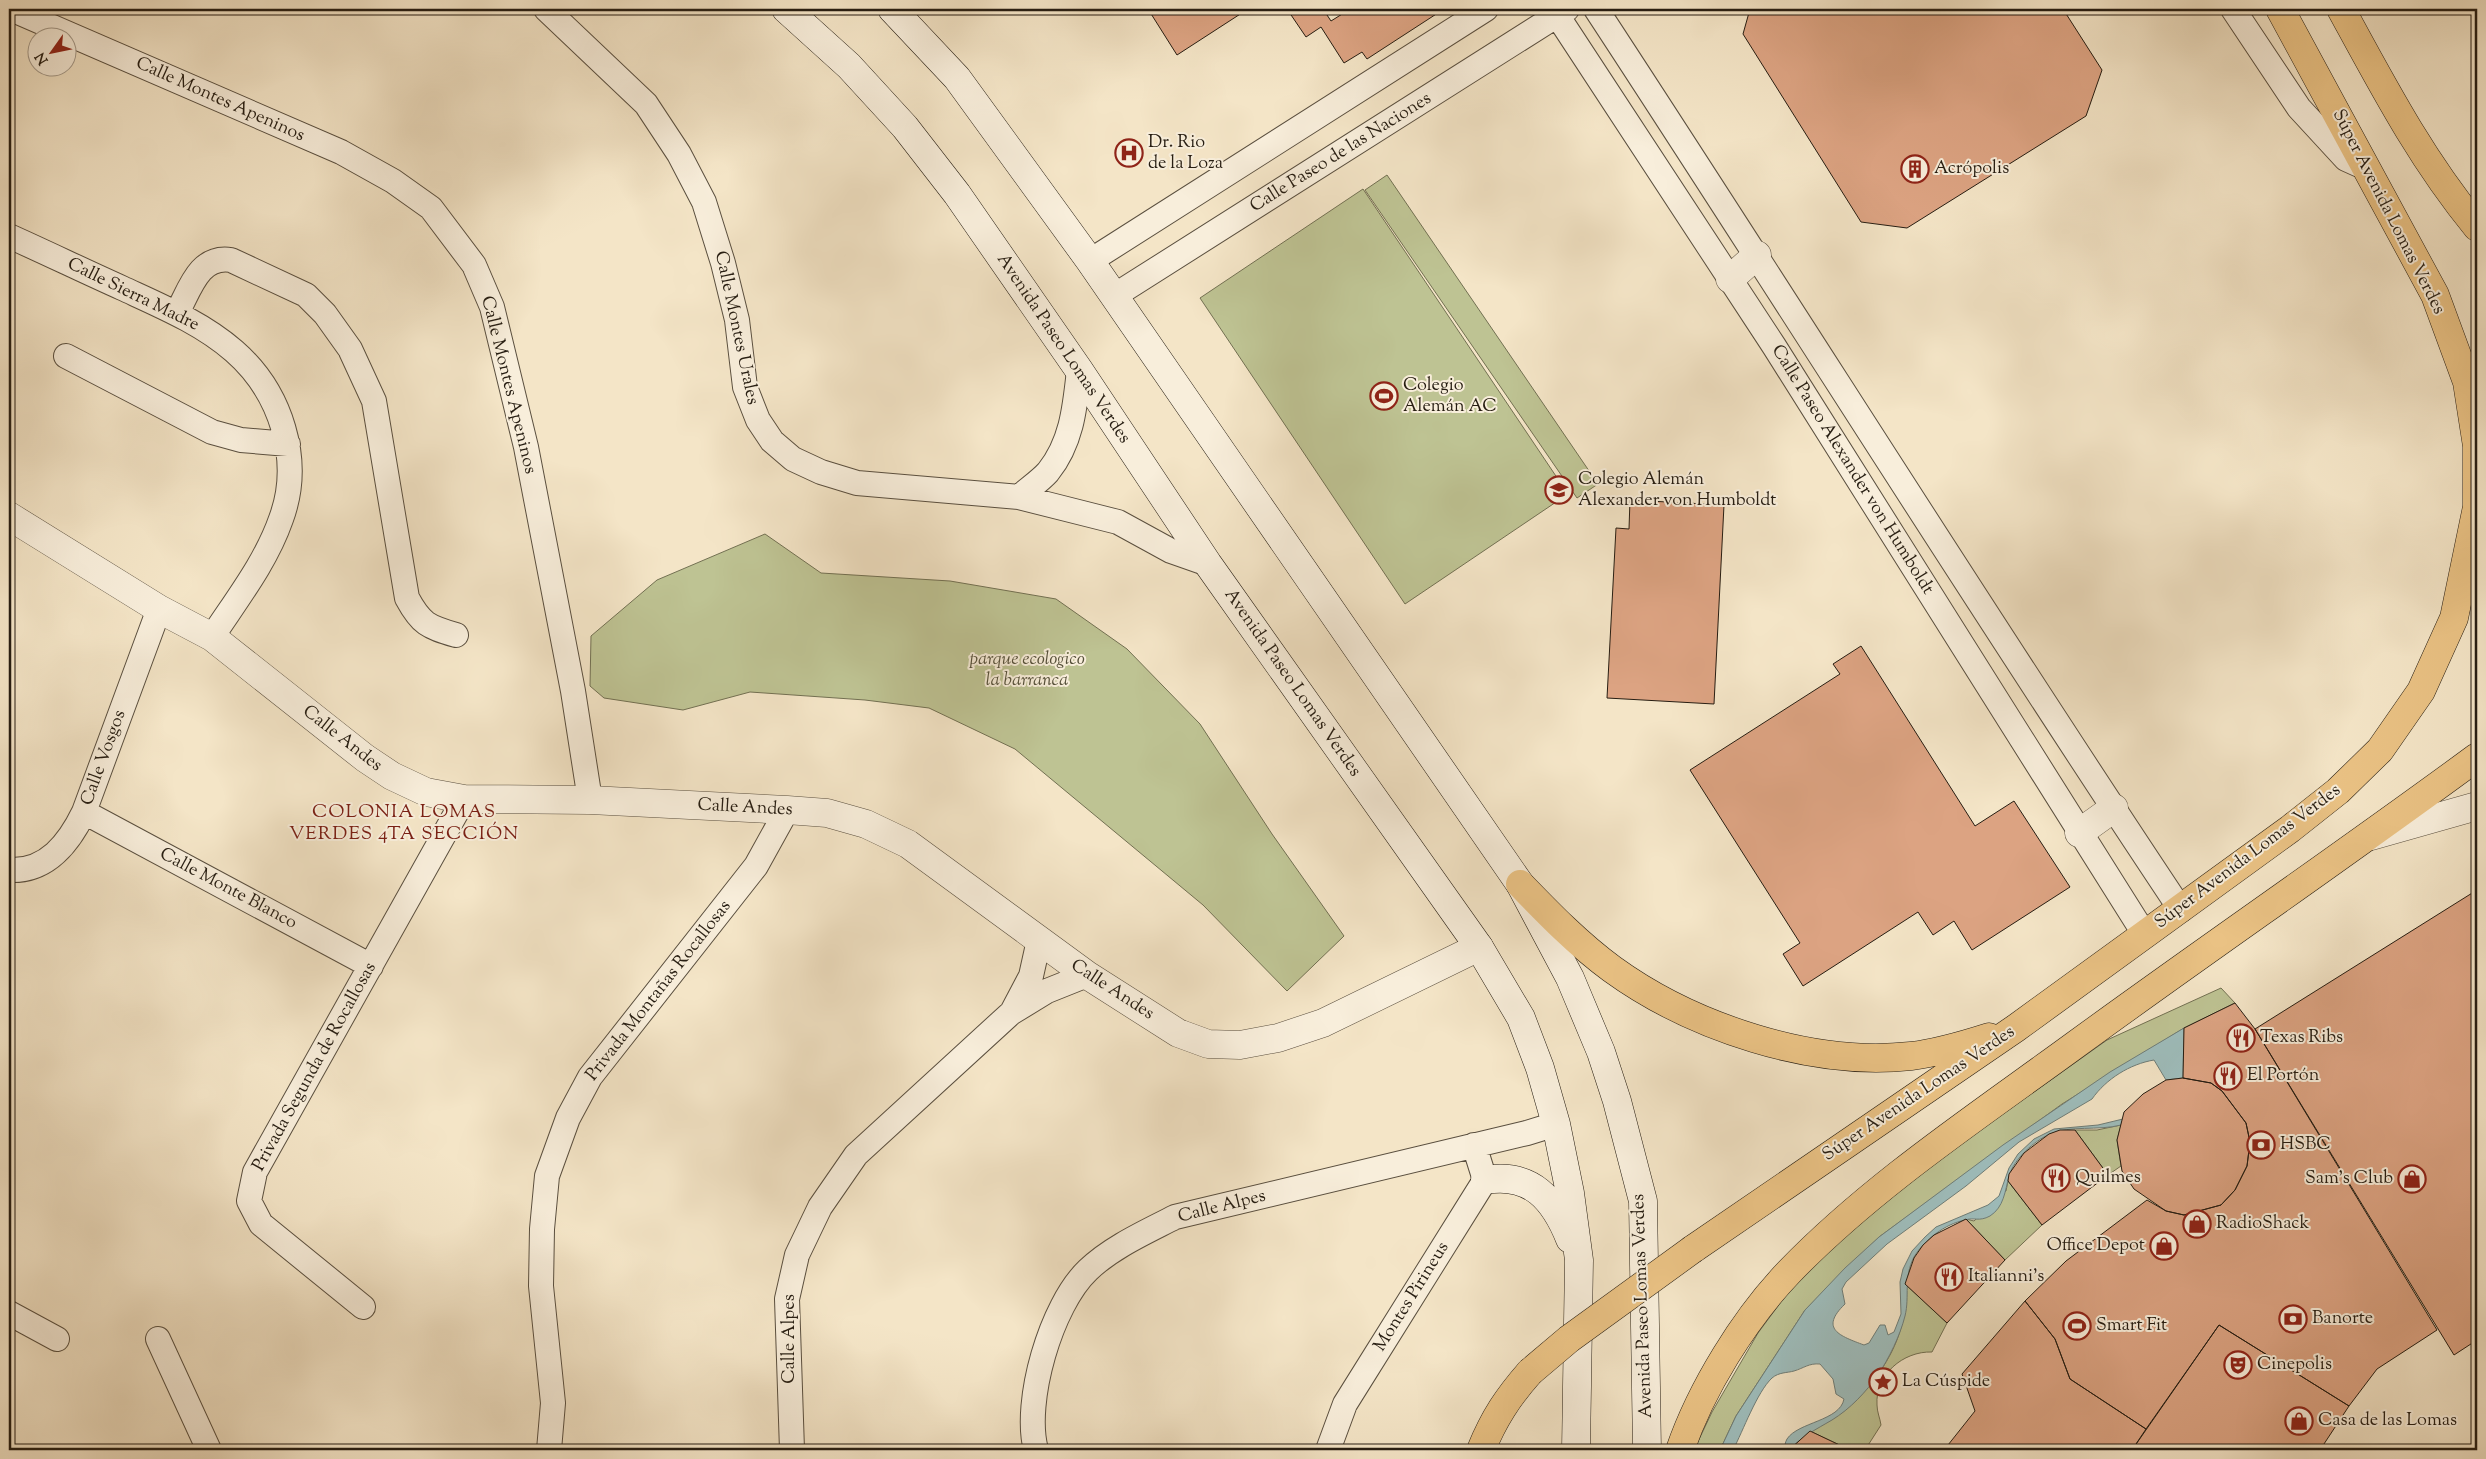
<svg xmlns="http://www.w3.org/2000/svg" width="2486" height="1459" viewBox="0 0 2486 1459" font-family="'Sorts Mill Goudy',serif">
<style>
.green{fill:#bec393;stroke:#727052}
.water{fill:#9ebdbc;stroke:#6e7d78}
.building{fill:#dca382;stroke:#261d12}
.lines{fill:none;stroke-linecap:round;stroke-linejoin:round}
.minor-casing{stroke:#5a4f3f;stroke-width:26}
.tertiary-casing{stroke:#5a4f3f;stroke-width:29}
.secondary-casing{stroke:#261d12;stroke-width:29}
.primary-casing{stroke:#261d12;stroke-width:29}
.minor{stroke:#f8eedb;stroke-width:24}
.tertiary{stroke:#f8eedb;stroke-width:28}
.secondary{stroke:#f8eedb;stroke-width:28}
.primary{stroke:#eac284;stroke-width:28}
.primary-bridge-casing{stroke:#261d12;stroke-width:29;stroke-linecap:butt}
.primary-bridge{stroke:#eac284;stroke-width:28}
.labels{text-anchor:middle;dominant-baseline:central;stroke-width:4;stroke-linejoin:round;paint-order:stroke}
.street-label{font-size:18px;fill:#261d12;stroke:#f8eedb}
.poi-label{font-size:18px;fill:#261d12;stroke:#f8eedb;text-anchor:start}
.park-label{font-size:18px;font-style:italic;fill:#544f39;stroke:#f8eedb}
.neighbourhood-label{font-size:19px;letter-spacing:1px;fill:#7a1f14;stroke:#f8eedb}
</style>
<rect width="100%" height="100%" fill="#f4e5c7"/>
<filter id="stains"><feTurbulence type="fractalNoise" baseFrequency=".004" numOctaves="4"/><feColorMatrix values="0 0 0 0 .2 0 0 0 0 .09 0 0 0 0 .02 0 0 0 .5 -.17"/></filter>
<radialGradient id="worn" r=".72"><stop offset=".6" stop-color="#630" stop-opacity="0"/><stop offset="1" stop-color="#630" stop-opacity=".3"/></radialGradient>
<path class="green" d="M1387,175l211,309 -21,14 -212,-308z
M1363,189l205,305 -163,110 -205,-306z
M765,534l56,39 129,8 106,18 71,50 73,75 72,110 72,102 -57,55 -84,-86 -188,-156 -86,-41 -64,-8 -115,-8 -67,18 -79,-12 -14,-12 1,-50 66,-56z
M2221,988l14,15 -51,25 -122,76 -183,133 -74,73 -69,106 -16,34h-26l18,-38 46,-79 37,-50 53,-52 87,-69 172,-122z
M2121,1125l-4,15 4,26 -13,9 -33,-45h22z
M2008,1181l34,44 -37,35 -39,-41 8,2 32,-30z
M1905,1284l42,39 -15,29c-29,-1 -57,23 -55,53 0,7 3,13 4,20l-16,25h-15l-40,-19c54,-27 101,-83 95,-147z"/>
<path class="water" d="M2184,1028l-1,50 -17,2 -12,-20c-24,4 -48,19 -62,39l-73,43 -53,44 -79,58 -41,38 -4,7 3,15c-26,25 -5,32 19,41l5,-2 11,-18h5l3,10 6,-3 7,-18 -1,-32 3,-13 9,-18 13,-14 11,-10 52,-22 11,-9 10,-28 9,-14 16,-15 20,-10 44,-4 25,-6 -2,6c-23,6 -51,0 -71,9 -16,7 -36,25 -41,42 -4,15 -5,31 -19,40 -11,6 -16,1 -25,4 -20,4 -41,20 -51,37 -11,21 -4,39 -9,59 -5,20 -16,42 -27,59 -12,17 -28,34 -46,45 -17,10 -28,15 -43,30h-6c2,-3 2,-8 4,-11 11,-17 53,-18 57,-40l-8,-5 -3,-15 -13,-15c-11,-1 -16,4 -26,7 -7,2 -15,1 -22,7 -15,14 -29,53 -39,72h-13l16,-34 69,-106 40,-42 34,-31 124,-92 107,-73z"/>
<path class="building" d="M1148,9h100l-71,46z
M1287,9h36l8,12 16,-10 -2,-2h99l-77,50 -5,-7 -18,11 -23,-36 -15,10z
M1750,9h313l39,61 -16,46 -179,112 -46,-6 -118,-188z
M1630,500l94,5 -10,199 -107,-6 9,-170 13,1z
M1861,646l114,180 39,-25 56,86 -98,63 -18,-29 -21,14 -15,-23 -115,74 -20,-32 17,-11 -110,-173 150,-96 -7,-10z
M2477,890v450l-23,15 -199,-326z
M2235,1003l20,26 182,301 -60,39 -28,37 -130,-81 -73,104 -76,-50 -15,-40 -30,-38 41,-40 81,-61 19,11 18,4 37,-10 14,-15 12,-24 3,-24 -4,-19 -24,-32 -11,-8 -28,-5 1,-50z
M2183,1078l28,5 11,8 24,32 4,19 -3,24 -12,24 -14,15 -37,10 -18,-4 -32,-22 -12,-18 -5,-31 7,-28 19,-18 23,-14z
M2060,1130h15l33,45 -66,50 -34,-44 1,-7 15,-21 25,-19z
M1966,1219l39,41 -58,63 -42,-39 9,-26 9,-13 11,-10z
M2025,1301l30,38 15,40 76,50 -14,21h-217l1,-2 32,-3 27,-34 -13,-37z
M2219,1325l130,81 -29,44h-188z
M1810,1431l40,19h-61z"/>
<g class="lines">
<g class="minor-casing">
<path id="minor" d="M11,9l330,143 52,29 38,27 43,57 18,42 34,140 47,244 17,109
M546,9l100,95 33,50 25,48 19,61 14,57 8,67 13,33 14,21 21,18 28,13 36,11 162,14 99,25 53,29 37,13
M1553,9l221,337 371,589
M1596,9c196,299 386,603 585,901
M2233,9l66,99 47,51 20,9
M9,236c38,17 75,35 113,52 39,18 80,35 112,63 47,41 69,109 47,168 -15,43 -44,80 -69,118
M1090,261l396,-252
M1114,296l453,-287
M177,313c13,-24 22,-58 54,-53l75,35 19,19 25,35 24,52 33,197c14,26 21,29 49,37
M66,356l146,76 29,8 47,4
M1019,497c9,-8 21,-16 29,-25 24,-30 27,-65 31,-102
M84,812l287,154
M9,870c38,2 60,-27 75,-58l75,-203
M1012,1012l19,-36 8,-36
M363,1307l-102,-83 -12,-23 6,-29 209,-373
M9,1313l48,26
M158,1339l51,111
M549,1450l4,-47 -12,-117 1,-57 5,-53 21,-58 22,-41 166,-211 31,-56
M792,1450l-5,-151 10,-44 23,-48 36,-52 155,-142 36,-22 40,-16
M1036,1450c-13,-48 15,-145 52,-180 24,-23 58,-38 87,-53l352,-84 29,-9
M1328,1450l17,-46 140,-224 -11,-35"/>
</g>
<g class="tertiary-casing">
<path id="tertiary" d="M1730,279l27,-24
M9,516l150,93 53,28 153,121 27,18 34,16 38,7 126,1 197,10 40,3 39,11 42,20 179,131 91,58 30,11 32,1 38,-7 45,-15 156,-76
M2079,833l35,-25
M2371,836l106,-30"/>
</g>
<g class="secondary-casing">
<path id="secondary" d="M786,9l63,57 56,61 52,67 122,176 129,194 271,383 42,71 19,50 16,56 14,69 9,67 -3,190
M892,9l65,69 133,183 430,623 50,94 31,74 16,49 26,100 4,249
M1485,1180c46,-8 69,19 85,59"/>
</g>
<g class="primary-casing">
<path id="primary" d="M2341,9c42,77 80,150 136,218
M1520,884c29,30 58,60 92,85 80,58 200,98 299,87 26,-3 53,-11 78,-19
M1693,1249l323,-221 274,-199 48,-38 42,-41 41,-59 33,-73 23,-111v-61l-10,-64 -32,-87 -155,-286
M1481,1450c13,-32 27,-53 49,-78
M1680,1450c21,-61 64,-131 109,-178 83,-86 189,-156 286,-227 133,-97 269,-190 402,-288"/>
</g>
<use href="#minor" class="minor"/>
<use href="#tertiary" class="tertiary"/>
<use href="#secondary" class="secondary"/>
<use href="#primary" class="primary"/>
<g class="primary-bridge-casing">
<path id="primary-bridge" d="M1530,1372l39,-33 124,-90"/>
</g>
<use href="#primary-bridge" class="primary-bridge"/>
</g>
<defs>
<g id="hospital-ring" transform="scale(1.4375)"><circle r="9.5" fill="#f8eedb" stroke="#8f2418" stroke-width="1.5"/><path d="M-5-5h3v3.5h4V-5h3V5h-3V1.5h-4V5h-3Z" fill="#8f2418"/></g>
<g id="building-ring" transform="scale(1.4375)"><circle r="9.5" fill="#f8eedb" stroke="#8f2418" stroke-width="1.5"/><path d="M-4-6H4V6H1V3H-1V6H-4ZM-2.5-4.3h1.7v1.8h-1.7ZM.8-4.3h1.7v1.8H.8ZM-2.5-1h1.7V.8h-1.7ZM.8-1h1.7V.8H.8Z" fill="#8f2418"/></g>
<g id="stadium-ring" transform="scale(1.4375)"><circle r="9.5" fill="#f8eedb" stroke="#8f2418" stroke-width="1.5"/><path d="M0-5a6.5 5 0 1 0 0 10a6.5 5 0 1 0 0-10ZM-3.5-1.8h7v3.6h-7Z" fill="#8f2418"/></g>
<g id="school-ring" transform="scale(1.4375)"><circle r="9.5" fill="#f8eedb" stroke="#8f2418" stroke-width="1.5"/><path d="M0-5L7-2L0 1L-7-2ZM-4 1L0 2.5L4 1V4Q0 6-4 4Z" fill="#8f2418"/></g>
<g id="restaurant-ring" transform="scale(1.4375)"><circle r="9.5" fill="#f8eedb" stroke="#8f2418" stroke-width="1.5"/><path d="M-5-6h1v4h1v-4h1v4h1v-4h1v5L-1.5 .5V6h-2V.5L-5-1ZM5-6V6H3V1.5H1.5Q1.5-4 5-6Z" fill="#8f2418"/></g>
<g id="bank-ring" transform="scale(1.4375)"><circle r="9.5" fill="#f8eedb" stroke="#8f2418" stroke-width="1.5"/><path d="M-6-4H6V4H-6ZM0-2.3a2.3 2.3 0 1 0 0 4.6a2.3 2.3 0 1 0 0-4.6Z" fill="#8f2418"/></g>
<g id="shop-ring" transform="scale(1.4375)"><circle r="9.5" fill="#f8eedb" stroke="#8f2418" stroke-width="1.5"/><path d="M-5-2.5h2.3a2.7 3.5 0 0 1 5.4 0H5L5.5 6h-11ZM-1.5-2.5h3a1.5 2.3 0 0 0-3 0Z" fill="#8f2418"/></g>
<g id="theatre-ring" transform="scale(1.4375)"><circle r="9.5" fill="#f8eedb" stroke="#8f2418" stroke-width="1.5"/><path d="M-5-5.5Q0-4 5-5.5V0Q5 5 0 6Q-5 5-5 0ZM-3.3-2.5H-1v1.5H-3.3ZM1-2.5H3.3v1.5H1ZM-2.8 1Q0 5.5 2.8 1Z" fill="#8f2418"/></g>
<g id="sight-ring" transform="scale(1.4375)"><circle r="9.5" fill="#f8eedb" stroke="#8f2418" stroke-width="1.5"/><path d="M0-6L1.8-2.2L6-1.7L2.9 1.2L3.7 5.4L0 3.3L-3.7 5.4L-2.9 1.2L-6-1.7L-1.8-2.2Z" fill="#8f2418"/></g>
</defs>
<g fill-rule="evenodd">
<use href="#hospital-ring" x="1129" y="153"/>
<use href="#building-ring" x="1915" y="169"/>
<use href="#stadium-ring" x="1384" y="396"/>
<use href="#school-ring" x="1559" y="490"/>
<use href="#restaurant-ring" x="2241" y="1038"/>
<use href="#restaurant-ring" x="2228" y="1076"/>
<use href="#bank-ring" x="2261" y="1145"/>
<use href="#restaurant-ring" x="2056" y="1178"/>
<use href="#shop-ring" x="2412" y="1179"/>
<use href="#shop-ring" x="2197" y="1224"/>
<use href="#shop-ring" x="2164" y="1246"/>
<use href="#restaurant-ring" x="1949" y="1277"/>
<use href="#bank-ring" x="2293" y="1319"/>
<use href="#stadium-ring" x="2077" y="1326"/>
<use href="#theatre-ring" x="2238" y="1365"/>
<use href="#sight-ring" x="1883" y="1382"/>
<use href="#shop-ring" x="2299" y="1421"/>
</g>
<g class="labels">
<g class="street-label">
<text transform="translate(220 100) rotate(24)">Calle Montes Apeninos</text>
<text transform="translate(1341 153) rotate(-32)">Calle Paseo de las Naciones</text>
<text transform="translate(2388 212) rotate(63)">Súper Avenida Lomas Verdes</text>
<text transform="translate(133 295) rotate(26)">Calle Sierra Madre</text>
<text transform="translate(736 328) rotate(78)">Calle Montes Urales</text>
<text transform="translate(1063 349) rotate(56)">Avenida Paseo Lomas Verdes</text>
<text transform="translate(508 385) rotate(76)">Calle Montes Apeninos</text>
<text transform="translate(1852 470) rotate(58)">Calle Paseo Alexander von Humboldt</text>
<text transform="translate(1292 683) rotate(55)">Avenida Paseo Lomas Verdes</text>
<text transform="translate(342 739) rotate(38)">Calle Andes</text>
<text transform="translate(104 758) rotate(-70)">Calle Vosgos</text>
<text transform="translate(745 808) rotate(3)">Calle Andes</text>
<text transform="translate(2248 857) rotate(-37)">Súper Avenida Lomas Verdes</text>
<text transform="translate(228 889) rotate(28)">Calle Monte Blanco</text>
<text transform="translate(1112 990) rotate(33)">Calle Andes</text>
<text transform="translate(659 991) rotate(-52)">Privada Montañas Rocallosas</text>
<text transform="translate(315 1067) rotate(-61)">Privada Segunda de Rocallosas</text>
<text transform="translate(1919 1094) rotate(-34)">Súper Avenida Lomas Verdes</text>
<text transform="translate(1222 1207) rotate(-14)">Calle Alpes</text>
<text transform="translate(1412 1297) rotate(-58)">Montes Pirineus</text>
<text transform="translate(1643 1306) rotate(-92)">Avenida Paseo Lomas Verdes</text>
<text transform="translate(790 1339) rotate(-90)">Calle Alpes</text>
</g>
<g class="poi-label">
<text x="1148" y="143">Dr. Rio<tspan x="1148" dy="21">de la Loza</tspan></text>
<text x="1934" y="169">Acrópolis</text>
<text x="1403" y="386">Colegio<tspan x="1403" dy="21">Alemán AC</tspan></text>
<text x="1578" y="480">Colegio Alemán<tspan x="1578" dy="21">Alexander von Humboldt</tspan></text>
<text x="2260" y="1038">Texas Ribs</text>
<text x="2247" y="1076">El Portón</text>
<text x="2280" y="1145">HSBC</text>
<text x="2075" y="1178">Quilmes</text>
<text x="2393" y="1179" text-anchor="end">Sam's Club</text>
<text x="2216" y="1224">RadioShack</text>
<text x="2145" y="1246" text-anchor="end">Office Depot</text>
<text x="1968" y="1277">Italianni's</text>
<text x="2312" y="1319">Banorte</text>
<text x="2096" y="1326">Smart Fit</text>
<text x="2257" y="1365">Cinepolis</text>
<text x="1902" y="1382">La Cúspide</text>
<text x="2318" y="1421">Casa de las Lomas</text>
</g>
<g class="park-label">
<text x="1027" y="660">parque ecologico<tspan x="1027" dy="21">la barranca</tspan></text>
</g>
<g class="neighbourhood-label">
<text x="404" y="812">COLONIA LOMAS<tspan x="404" dy="22">VERDES 4TA SECCIÓN</tspan></text>
</g>
</g>
<rect width="2486" height="1459" fill="none" stroke="#f4e5c7" stroke-width="30"/>
<rect x="10" y="10" width="2466" height="1439" fill="none" stroke="#261d12" stroke-width="2.5"/>
<rect x="15" y="15" width="2456" height="1429" fill="none" stroke="#261d12"/>
<g transform="translate(52 52) rotate(237)"><circle r="24" fill="#f8eedb" stroke="#a49a8b"/>
<path d="M0-4L9 19L0 12L-9 19Z" fill="#8f2418"/>
<text y="-8" font-size="14" font-weight="bold" text-anchor="middle" fill="#261d12">N</text>
</g>
<rect width="100%" height="100%" filter="url(#stains)"/>
<rect width="100%" height="100%" fill="url(#worn)"/>
</svg>
